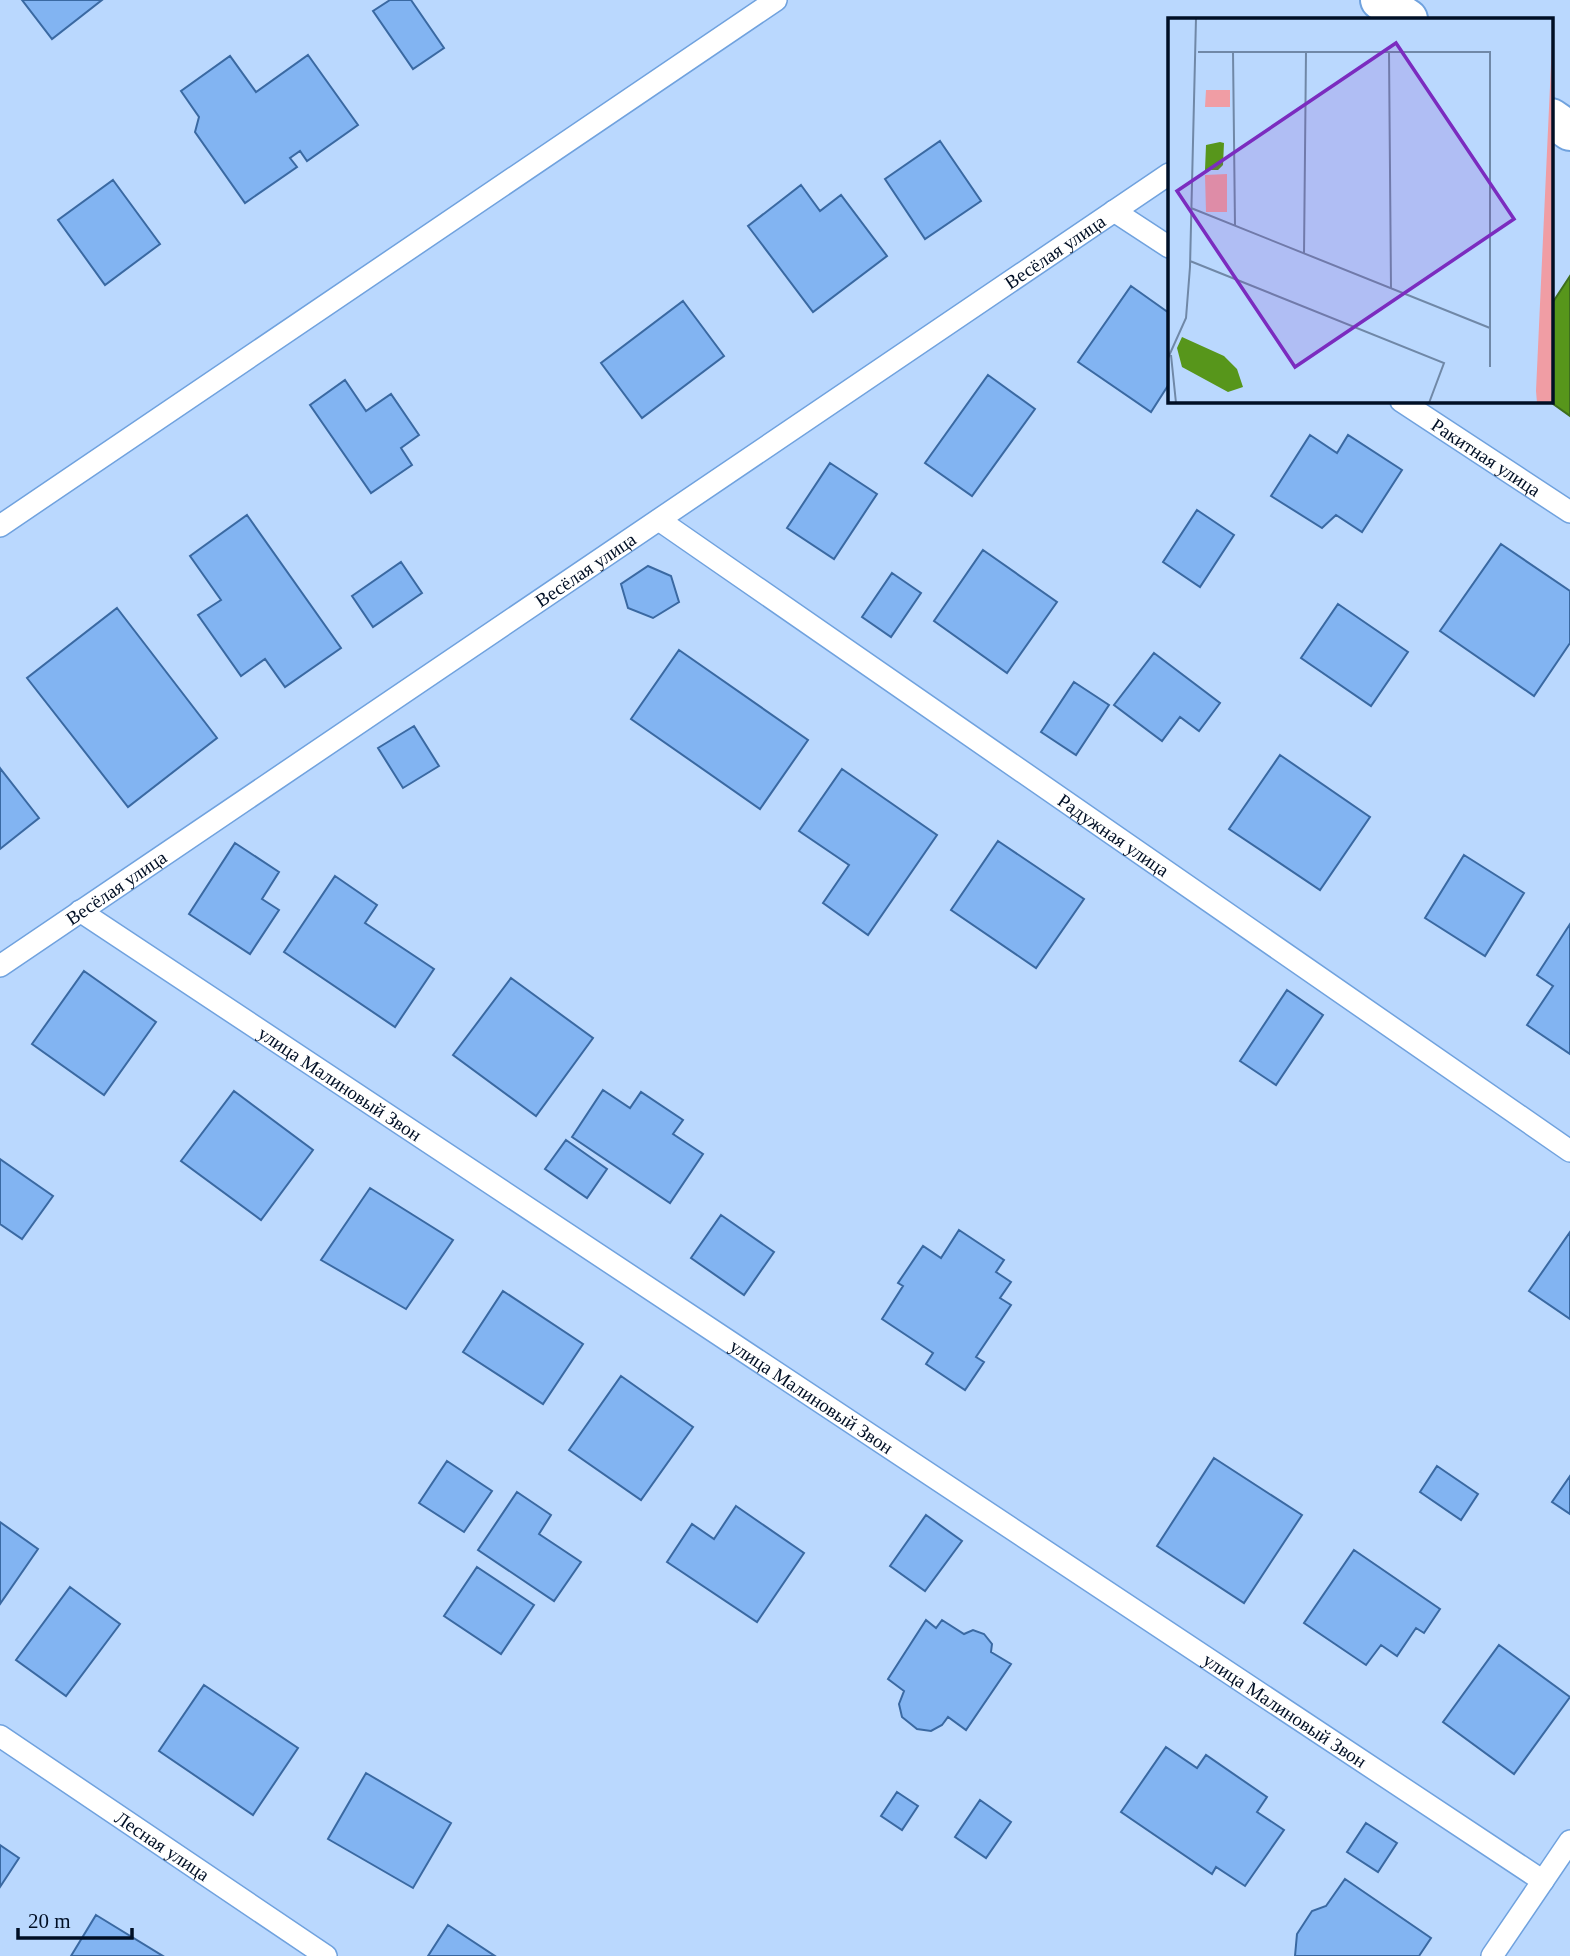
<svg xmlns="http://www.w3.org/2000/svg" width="1570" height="1956" viewBox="0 0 1570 1956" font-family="'Times New Roman',serif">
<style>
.water{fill:#57961b;stroke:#3d6e1e;stroke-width:2}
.building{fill:#82b4f2;stroke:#3a69a2;stroke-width:2}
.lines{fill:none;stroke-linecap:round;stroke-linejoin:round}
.service-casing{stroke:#70a2de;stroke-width:24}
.minor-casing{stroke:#70a2de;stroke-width:42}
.service{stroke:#fff;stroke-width:21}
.minor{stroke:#fff;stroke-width:38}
.labels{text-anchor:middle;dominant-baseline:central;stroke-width:5;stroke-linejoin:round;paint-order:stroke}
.street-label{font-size:19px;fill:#000f25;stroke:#bad8fe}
.inset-road{fill:none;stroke:#7088a7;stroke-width:2}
.view{fill:#7b2cbf;fill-opacity:0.15;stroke:#7b2cbf;stroke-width:3.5}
.inset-edge{fill:none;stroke:#000f25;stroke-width:3.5}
</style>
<rect width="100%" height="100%" fill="#bad8fe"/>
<path class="water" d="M1570,276v140l-21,-15 2,-96z"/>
<path class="building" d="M22,0h80l-50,39z
M390,0h21l33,48 -31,21 -40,-58z
M308,55l50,70 -51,36 -7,-10 -10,7 7,9 -52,36 -50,-71 4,-15 -18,-26 49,-35 26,36z
M940,141l41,60 -56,38 -40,-60z
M113,180l47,64 -55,41 -47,-65z
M801,185l19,26 21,-16 46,61 -74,56 -65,-86z
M1131,286l38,27v71l-18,28 -73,-50z
M683,301l41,55 -82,62 -41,-55z
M988,375l47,34 -63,87 -47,-33z
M345,380l21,31 25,-17 28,41 -18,13 11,17 -41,28 -61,-88z
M1310,435l27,18 11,-18 54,35 -40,62 -26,-17 -14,13 -51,-32z
M830,463l47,31 -43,65 -47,-31z
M1197,510l37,25 -34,52 -37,-25z
M247,515l94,133 -56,39 -20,-28 -24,17 -43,-61 23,-15 -31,-44z
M1501,544l69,47v52l-36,53 -94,-65z
M983,550l74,52 -50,71 -73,-52z
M401,562l21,31 -49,34 -21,-31z
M648,566l23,10 8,26 -26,16 -25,-10 -7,-24z
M892,573l29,20 -30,44 -29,-20z
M1338,604l70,48 -37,54 -70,-48z
M117,608l100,130 -89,69 -101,-129z
M679,650l129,90 -48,69 -129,-90z
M1154,653l66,50 -21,28 -19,-14 -18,24 -48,-36z
M1074,682l35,23 -33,50 -35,-23z
M414,726l25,40 -36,22 -25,-40z
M1280,755l90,62 -50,73 -91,-61z
M0,768l39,50 -39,31z
M842,769l95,66 -69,100 -45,-32 26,-38 -50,-34z
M998,841l86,58 -48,69 -85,-58z
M235,843l44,29 -17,27 17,11 -29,44 -61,-40z
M1464,855l60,38 -39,63 -60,-38z
M335,876l42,29 -12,18 69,46 -39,58 -111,-75z
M1570,924v130l-43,-29 26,-39 -16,-11z
M84,971l72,51 -52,73 -72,-51z
M511,978l82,60 -57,78 -83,-61z
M1287,990l36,25 -47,70 -36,-24z
M603,1090l27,18 11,-16 42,28 -10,14 30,20 -33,49 -98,-66z
M234,1091l79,59 -52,70 -80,-59z
M566,1140l41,29 -20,29 -42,-29z
M0,1159l53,37 -31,43 -22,-15z
M370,1188l83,52 -47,69 -85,-49z
M721,1215l53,37 -30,43 -53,-37z
M959,1230l45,30 -8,12 15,10 -11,16 11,7 -35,52 8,5 -19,28 -39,-26 7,-11 -51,-34 21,-33 -5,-3 25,-37 18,12z
M1570,1232v87l-41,-28z
M503,1291l80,53 -40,60 -80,-52z
M621,1376l72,51 -52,73 -72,-50z
M1214,1458l88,57 -58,88 -87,-57z
M447,1461l45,30 -28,41 -45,-29z
M1437,1466l41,28 -17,26 -41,-28z
M1570,1476v38l-18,-12z
M517,1492l34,23 -12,19 42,28 -27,39 -76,-51z
M736,1506l68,47 -47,69 -90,-60 25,-38 22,15z
M926,1515l36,26 -37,50 -35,-25z
M0,1522l38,27 -38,55z
M1354,1550l86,59 -16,24 -8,-5 -19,28 -16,-11 -15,20 -62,-42z
M477,1567l57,38 -33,49 -57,-38z
M70,1587l50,37 -54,72 -50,-36z
M926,1620l10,8 6,-8 22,14 9,-4 11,4 8,10 -1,8 20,12 -45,66 -18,-13 -6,8 -11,6 -14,-2 -15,-12 -3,-13 5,-13 -16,-12z
M1499,1645l71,52 -56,77 -71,-52z
M204,1685l94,63 -45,67 -94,-64z
M1166,1747l31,21 9,-13 61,42 -10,15 27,18 -39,56 -29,-19 -4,7 -91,-62z
M366,1773l85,50 -38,65 -85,-49z
M897,1792l21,14 -16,24 -21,-14z
M980,1800l31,22 -25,36 -31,-21z
M1366,1823l31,20 -19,29 -31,-20z
M0,1845l19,13 -19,29z
M1345,1879l86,59 -12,18h-124l2,-22 15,-23 14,-5z
M96,1915l67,41h-92z
M448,1925l47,31h-67z"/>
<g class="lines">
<g class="service-casing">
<g id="service">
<path d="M1114,211l55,36"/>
<path id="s1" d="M1401,401l169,111"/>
<path id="s2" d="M659,520l911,631"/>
<path d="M0,526l776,-526"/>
<path id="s3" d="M80,911l1463,970"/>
<path id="s4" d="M0,966l1169,-792"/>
<path id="s5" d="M0,1736l326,220"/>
<path d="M1492,1956l78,-115"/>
</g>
</g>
<g class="minor-casing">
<path id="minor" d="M1380,0l28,19
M1551,118l19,13"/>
</g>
<use href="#service" class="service"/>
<use href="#minor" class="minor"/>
</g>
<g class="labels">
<g class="street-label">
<text stroke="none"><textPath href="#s4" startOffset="1274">Весёлая улица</textPath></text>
<text stroke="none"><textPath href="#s1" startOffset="102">Ракитная улица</textPath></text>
<text stroke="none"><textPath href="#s4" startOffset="707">Весёлая улица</textPath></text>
<text stroke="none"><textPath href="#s2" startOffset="553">Радужная улица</textPath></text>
<text stroke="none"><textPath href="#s4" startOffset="140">Весёлая улица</textPath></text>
<text stroke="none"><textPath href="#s3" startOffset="312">улица Малиновый Звон</textPath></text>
<text stroke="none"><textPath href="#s3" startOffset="878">улица Малиновый Звон</textPath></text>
<text stroke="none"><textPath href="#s3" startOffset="1446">улица Малиновый Звон</textPath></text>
<text stroke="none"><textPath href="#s5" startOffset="196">Лесная улица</textPath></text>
</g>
</g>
<g transform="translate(1168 18)">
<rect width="385" height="385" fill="#bad8fe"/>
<path d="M385,3v382h-16l-1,-12zM38,72h24v17h-25zM59,156v38h-21l-1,-37z" fill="#f09da4"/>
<path d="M52,124l4,1 -1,22 -5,5h-13l1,-25zM14,319l42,19 13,13 6,18 -15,5 -46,-25 -5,-19z" fill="#57961b"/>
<path class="inset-road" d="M30,34h292v315M65,34l2,174M221,34l2,237M23,190l299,120M136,236l2,-202M22,243l254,102 -15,40M3,337l5,48M0,340l18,-40 4,-51 6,-249"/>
<path class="view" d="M228,25l118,176 -219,148 -118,-176z"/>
<rect width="385" height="385" class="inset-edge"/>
</g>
<path d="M18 1928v10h114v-10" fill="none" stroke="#000f25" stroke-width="3.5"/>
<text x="28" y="1928" font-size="21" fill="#000f25" stroke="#bad8fe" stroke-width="5" paint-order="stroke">20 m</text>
</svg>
